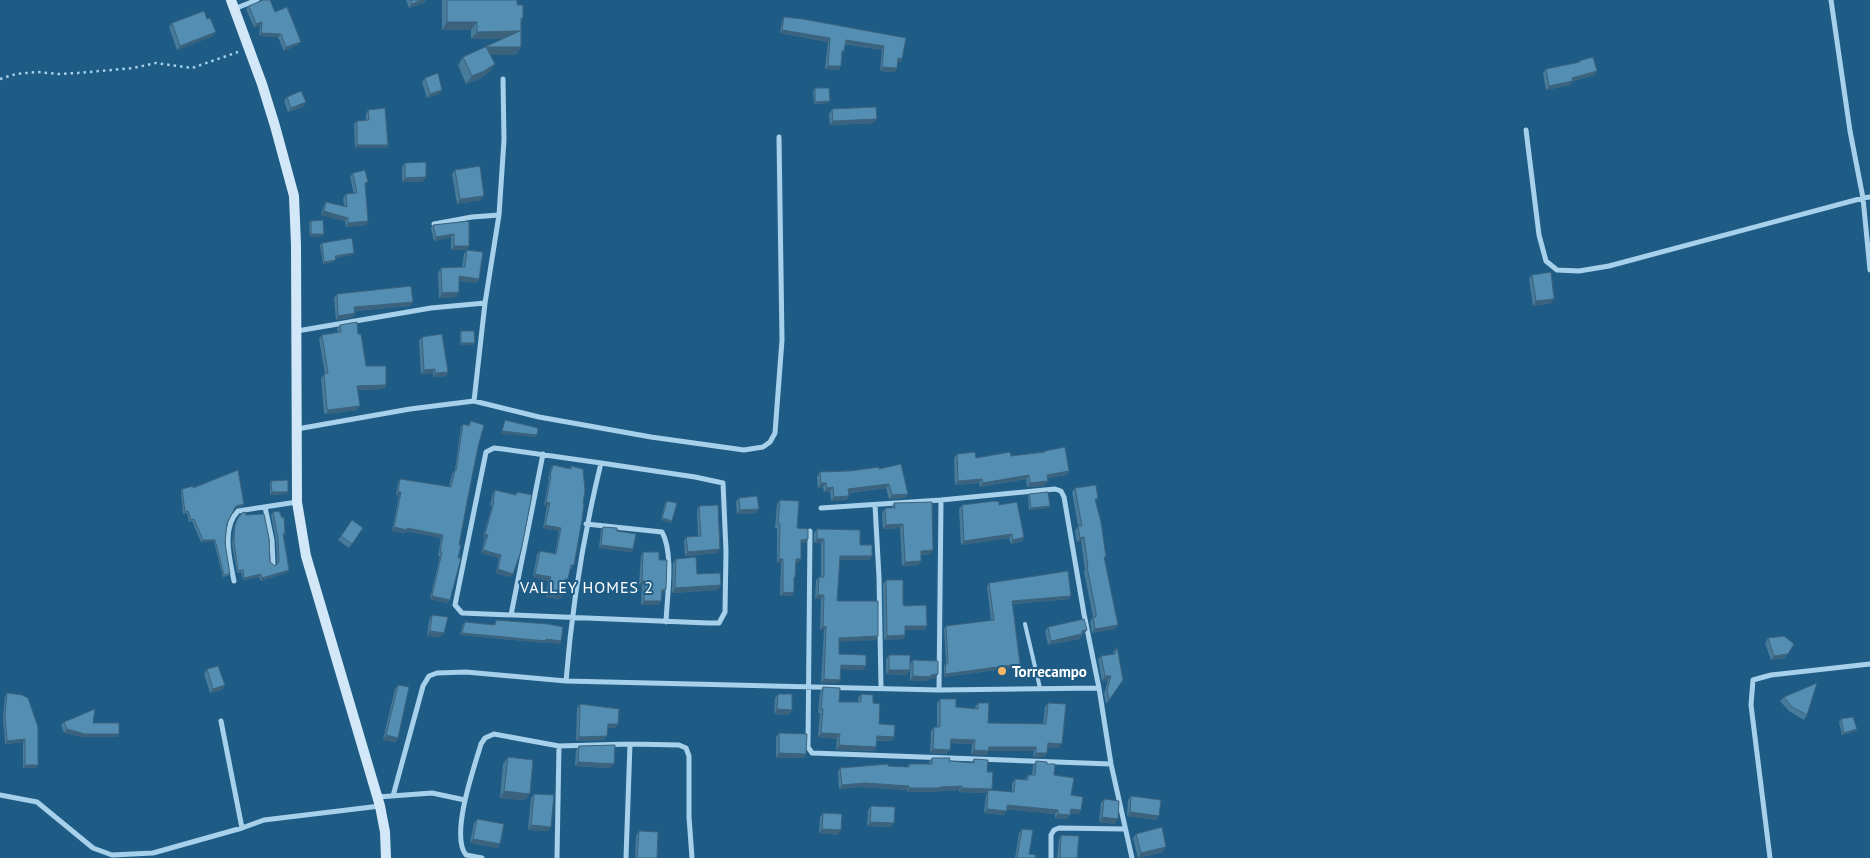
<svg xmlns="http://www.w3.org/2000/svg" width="1870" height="858" viewBox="0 0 1870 858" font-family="'PT Sans',sans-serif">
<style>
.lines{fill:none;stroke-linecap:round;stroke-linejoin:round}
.path{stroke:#a7d0ea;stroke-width:2.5;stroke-dasharray:2.5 4;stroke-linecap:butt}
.lane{stroke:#a7d0ea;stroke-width:4}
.street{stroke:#a7d0ea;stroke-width:5}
.secondary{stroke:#d2e8f8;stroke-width:10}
.wall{fill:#487a9a}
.shaded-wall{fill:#3b637d}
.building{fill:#548eb3;stroke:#3b637d}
.poi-dot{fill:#f8b767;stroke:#1f5c85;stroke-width:2}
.labels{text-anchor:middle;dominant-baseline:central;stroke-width:4;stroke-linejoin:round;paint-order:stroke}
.poi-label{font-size:15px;font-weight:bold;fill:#fff;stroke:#1f5c85;text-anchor:start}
.neighbourhood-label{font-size:16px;letter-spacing:1px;fill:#fff;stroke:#1f5c85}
</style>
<rect width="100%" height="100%" fill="#1f5c85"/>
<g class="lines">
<path class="path" d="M0,79l16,-5 21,-2 21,2 20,-1 55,-5 23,-5 36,5 46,-16"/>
<path class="lane" d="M1025,624l15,64"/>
<path class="street" d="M1831,0l19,131 13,67 7,-1
M234,9l23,-9
M1526,130l13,105 7,26 11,9 22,1 30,-5 254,-68 7,72
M434,224l38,-7 27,-2
M297,331l134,-23 54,-5
M474,401l11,-98 14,-88 5,-75 -1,-61
M297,429l113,-20 64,-8 65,16 112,20 93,13 19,-3 7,-5 5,-9 7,-93 -3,-203
M875,505l4,72 2,111
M265,507l7,33 1,24
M586,524l76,8c12,21 5,65 4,90
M810,531l-2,216 4,6 299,11
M234,581c-4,-21 -13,-53 4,-70l59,-9
M511,615l32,-161
M566,681c6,-76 17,-144 35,-218l94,14 28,6 3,68 -1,61 -6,11h-11l-246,-10 -7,-8 31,-153 8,-4 9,1 98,14
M1099,688l12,76 21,94
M939,690l2,-190
M221,721l21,107
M559,746l71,-2 49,1 7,3 3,8v61l3,41
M0,795l37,7 56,46 19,7 41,-2 89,-25 22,-8 116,-14
M393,796l30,-110 6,-10 8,-3 29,-1 100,9 373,9 160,-2 -15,-74 -20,-117 -3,-6 -6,-2 -114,11 -120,8
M378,797l54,-4 33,7
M482,858l-16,-3c-16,-20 8,-87 15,-111l4,-6 9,-4 65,12 -2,112
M626,858l4,-114
M1051,858v-23l3,-5 5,-2 66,1
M1770,858l-19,-153 2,-25 18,-5 99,-11"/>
<path class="secondary" d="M231,0l31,84 13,42 19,70 2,49 1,257 9,54 74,250 5,26 1,26"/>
</g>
<path class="wall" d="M406,0h20l-2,3 -15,5z
M442,0h75v5l6,13 -2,3 -5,34h-26l5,9 -6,8 -10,7 -13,5 -8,-19 5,-8 40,-18h-32v-9h-29z
M249,6l26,6 23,33 -14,6 -6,-14 -19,-1 1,-11 -6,2 -8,-18z
M784,17l122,21 -6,24h-2l-3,10 -15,-1 2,-21 -37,-6 -3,10 -1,12 -3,4 -13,-1 3,-27 -48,-9 2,-12z
M172,23l41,13 -36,14 -8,-23z
M1579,61l16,14 -22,6 -3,4 -24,5 -3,-17 3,-4 32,-6z
M425,78l14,16 -12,4 -5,-16z
M815,88l13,15 -14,1 -1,-13z
M287,97l19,5 -3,5 -15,5 -4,-11z
M832,109l42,14 -44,2 -1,-11z
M368,110l20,35 -2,3h-31l-1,-24 3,-3 9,-1v-6z
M405,163l18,19h-21v-15z
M455,170l26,30 -24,4 -5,-30z
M353,173l12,13 3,35 -2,4 -20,2 -1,-6 -24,-6 3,-10 2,-3 18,4 -1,-8 3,-4h8l-4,-17z
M311,221l11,15 -12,1 -1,-14z
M469,221l-3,29h-15v-13l-17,4 -3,-13 2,-3z
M322,243l32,10 -2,2 -17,3 -1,4 -11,2 -3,-19z
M467,250l12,29 -3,4 -17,-2 -3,16 -17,1 -1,-25 3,-5 21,-1 2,-13z
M1532,275l19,28 -18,3 -4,-27z
M337,294l73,12 -55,5 -2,6 -17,3 -2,-22z
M340,325l18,9 8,32 20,19 -2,4 -26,1 -1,20 -31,4 -2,-1 -3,-35 4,-4 -6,-35 3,-4 16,-3 -1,-3z
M461,331l14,12 -2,2h-13v-12z
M422,337l26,35 -2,4 -13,1v-4l-12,1 -2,-33z
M471,421l7,26 -11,55 -17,98 -3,3 -17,-4 10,-43h-2l3,-18 -35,-7 -1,2 -13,-2 7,-35 -3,-1 2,-13 2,-3 49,8 3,-13 3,-4 6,-43 2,-3 5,1z
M1045,451l24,20 -3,4 -18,3 -3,8 -18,1 -1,-8 -46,8 -1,-4 -24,2 -1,-27 3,-4 19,4 35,-2 33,-4z
M553,465l16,4 2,-3 1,103 -2,-1 -5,15h-1l-2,12 -2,4 -14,-2 2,-16 -15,-4 4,-23 3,-3 15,2 4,-22 -16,-3 4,-22 -3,-1 5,-26h-1l3,-11z
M879,469l29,25 -3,4 -16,1 -3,-11 -37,5v3l-3,4 -15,1 -1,-10 -6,1 -1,-5 -5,1 -1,-11 3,-5z
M271,481l17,11 -1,2 -17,1v-12z
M193,488l49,18 -7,2 -8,15 -2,20 3,33 -5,1 -9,-35h-13l-9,-21 -3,1 -2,-9 -4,1 -2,-23 1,-2z
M1075,488l20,14 20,127 -23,4 -2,-11 3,-5 -9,-45 1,-2 -4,-29 -4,1 -2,-11 3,-5 -6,-34z
M495,490l20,5 2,-3 -4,82 -3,3 -14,-4 3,-15 -18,-5 4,-15 -2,-1 9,-31 -2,-1 3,-12z
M1029,494l21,12 -2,2 -19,2 -1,-14z
M739,498l20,11 -3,4 -19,1 -1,-12z
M780,500l17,28 11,11 -2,4h-5l-3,20h-2l-2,16v13l-2,4h-12l1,-33h-4v-35h-2l2,-24z
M667,501l5,20 -1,2 -10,-3 4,-17z
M894,503l36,51 -9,1 -3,10 -16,1 -2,-38 -17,1 -1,-16 3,-5h6z
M962,505h37l25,32 -2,4 -11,3 -2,-6 -48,7 -2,-36z
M699,506l18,47 -32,3 -1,-15 2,-4h12l-1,-27z
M273,512l12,22 -2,2 6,34 -1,2 -27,9 -2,-4 -16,3 -2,-8 -4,1 -5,-29 2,-17 3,-7 5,-7 4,2 24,47 5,4 2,-3 -1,-23 -5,-25z
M352,520l11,8 -14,20 -11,-8z
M603,527l14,4 16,18 -2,3 -32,-4 2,-18z
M817,529l43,16 12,11 -3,4h-30l-2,41 39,39 -37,1v13l25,16 -23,-1 -1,11 -2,3h-17l3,-53h-4l1,-31h-6l1,-19 3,-3h2v-34h-7v-10z
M643,552l23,37 -2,4h-2l-3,12h-18l1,-20h-3l2,-29z
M676,559l21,15 21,16 -46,3 1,-30z
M886,580l17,24 24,22 -3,4h-19v5l-2,4 -19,1 -1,-56z
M989,583l80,16 -56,5 7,60 -2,3 -74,10v-11l2,-3 -2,-34 2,-3 45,-5 -4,-35z
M432,615l9,22 -14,-1 2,-16z
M496,620l65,21 -1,3 -14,-2 -1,1 -85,-8 3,-11 2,-2 29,3z
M1048,627l39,3 -8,9 -31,6 -3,-14z
M1768,638l17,20 -14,2 -6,-17z
M1117,647l6,33 -17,24 -2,-10 4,-14 -6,1 -4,-21 3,-4 12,-2 1,-3z
M889,655l18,20 -21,-1v-15z
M913,660l22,19h-6l-1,2h-18v-17z
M207,669l18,16 -3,5 -12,3 -6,-19z
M398,685v53l-3,4 -12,-2 12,-51z
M823,687l16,15h19v-4l3,-4 12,9 6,21 13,17h-15l-1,6 -2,4 -38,-1 1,-11 -19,-2 2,-24h-2l2,-21z
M7,693l29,75h-13v-26l-18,2 -2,-28 2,-20z
M778,694l14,16 -4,5 -14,-1 1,-16z
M1784,697l23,18 -3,5 -15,-9 -9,-10z
M940,699l16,8 19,2v-2l3,-4 10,20 55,1 2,-17 3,-4 11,45 -12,-1v6l-3,4h-11l1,-6h-46l-2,4 -15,-1 1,-10 -22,-1 -3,11 -17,-1 1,-22 3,-4h3v-24z
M580,704l38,20 -3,4h-7l-1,8 -3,4 -28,1 1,-33z
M1841,719l16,10 -1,2 -14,4 -3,-13z
M64,722l29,1 26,11 -2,3h-34l-19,-4 -3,-8z
M779,733l27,21 -3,4h-27v-21z
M579,746l32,22 -36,-2 1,-16z
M508,757l17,43 -25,-2 3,-34z
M932,758l17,3 22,2 3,-4 13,13 4,19 21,1v-9l3,-4 10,1 3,-5h4l1,-9 3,-5 11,3 34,46 -3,4 -7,-1 -4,6 -12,-1v-4l-48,-5 -3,6 -20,-2 2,-18 1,-2 -28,-1v-2l-21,1 -1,1h-30v-2l-45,-3 -23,2 -1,-17 2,-4 48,-2 19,1 2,-3h20v-2z
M534,794l14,37 -20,-1 3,-32z
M1131,796l28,20 -3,4 -29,-4 1,-16z
M1104,799l11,25 -16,-2 2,-19z
M871,806l20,21 -24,-1 1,-16z
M823,813l15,22 -19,-2 1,-16z
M477,819l23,25 -3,4 -27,-5 4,-20z
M1022,829l7,25 6,4h-20l4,-25z
M639,831l18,27h-22l1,-22z
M1136,834l27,18 -25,6 -5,-20z
M1061,835l16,23h-20l2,-19z"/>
<path class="shaded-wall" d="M422,0h4l-2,3 -15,5 3,-4z
M262,22l-2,3 -6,2 2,-3z
M447,22h30l-6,8h-29z
M782,30l48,8 -2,4 -48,-9z
M520,31l-5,8h-44l6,-7z
M216,32l-3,4 -36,14 3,-4z
M261,33l20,1 -3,3 -19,-1z
M846,40l38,6 -2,4 -38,-7z
M301,42l-3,3 -14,6 2,-4z
M486,47h35l-5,8h-35z
M898,58l4,1 -2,3h-5z
M495,64l-6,8 -10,7 -13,5 6,-8z
M828,66h13l-3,4 -13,-1z
M882,67l15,1 -2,4 -15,-1z
M1597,71l-2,4 -25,7 3,-1 -3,4 -24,5 3,-4 23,-8z
M442,90l-3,4 -12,4 3,-4z
M830,101l-2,2 -14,1 1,-2z
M306,102l-3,5 -15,5 3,-4z
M877,119l-3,4 -44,2 3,-4z
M357,145h31l-2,3h-31z
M426,177l-3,5h-21l3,-4z
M484,196l-3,4 -24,4 3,-5z
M324,211l24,7 -3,3 -24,-6z
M368,221l-2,4 -20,2 2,-4z
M311,234h13l-2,2 -12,1z
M454,234l-3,3 -17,4 2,-4z
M454,246h15l-3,4h-15z
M354,253l-2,2 -19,3 2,-2z
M336,260l-2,2 -11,2 1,-2z
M459,276l20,3 -3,4 -20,-3z
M459,292l-3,5 -17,1 3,-5z
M1554,299l-3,4 -18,3 3,-5z
M413,302l-3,4 -58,5 2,-4z
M355,313l-2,4 -17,3 2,-4z
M461,343h14l-2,2h-13z
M435,369l-2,4 -12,1 3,-4z
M448,372l-2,4 -13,1 2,-4z
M386,385l-2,4 -30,1 3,-4z
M360,406l-3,4 -31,4 2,-4z
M502,431l35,4 -2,2 -34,-3z
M1069,471l-3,4 -22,4 3,-4z
M1029,475l-3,4 -46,8 3,-4z
M982,479l-3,4 -24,2 3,-4z
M1048,481l-3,5 -18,1 3,-4z
M821,483h5l-3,4 -5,1z
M889,484l-3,4 -41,5 3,-4z
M833,487l-3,4 -6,1 3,-4z
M272,492h16l-1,2 -17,1z
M398,492h3l-2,4 -3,-1z
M908,494l-3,4 -16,1 3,-4z
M849,496l-3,4 -15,1 3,-4z
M546,502l4,1 -3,3 -3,-1z
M244,504l-2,2 -8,2 2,-2z
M1050,506l-2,2 -19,2 2,-2z
M759,509l-3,4 -19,1 3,-4z
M662,518l10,3 -1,2 -10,-3z
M903,524l-3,4 -17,1 3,-4z
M545,525l16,3 -2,3 -16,-3z
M394,527l13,1 36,7 -2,3 -35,-7 -1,2 -13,-2z
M485,534l3,1 -3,3 -2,-1z
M1012,534l-3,4 -48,7 3,-4z
M1024,537l-2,4 -11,3 2,-4z
M1084,537l-3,4 -4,1 3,-4z
M808,539l-2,4h-8l3,-3z
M817,539h7l-3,4h-7z
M203,540h12l-1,2h-13z
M601,545l32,4 -2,3 -32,-4z
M720,549l-3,4 -32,3 3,-4z
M483,550l18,5 -2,3 -18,-5z
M933,550l-3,4 -12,1 3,-4z
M840,556h32l-3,4h-32z
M779,559h4l-2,4h-4z
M796,559h5l-3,4h-5z
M921,561l-3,4 -16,1 3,-4z
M498,569l15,5 -3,3 -14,-4z
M289,570l-1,2 -27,9 1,-3z
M261,574l-2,3 -16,3 1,-2z
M535,574l16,3 -3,4 -15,-4z
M642,581h3l-3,4h-3z
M721,585l-3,5 -46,3 3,-5z
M666,589l-2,4 -5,1 3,-4z
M794,592l-2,4h-12l3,-3z
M548,593l14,2 -2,4 -14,-2z
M818,595h6l-3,4h-6z
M432,596l18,4 -3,3 -17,-4z
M1071,596l-2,3 -59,5 2,-3z
M644,601h17l-2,4h-18z
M1118,625l-3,4 -23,4 3,-4z
M823,626l3,1 -2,3h-4z
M905,626h22l-3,4h-22z
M1087,630l-8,9 -31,6 3,-4 31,-10z
M430,631l14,2 -3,4 -14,-1z
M462,633l84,6 15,2 -1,3 -14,-2 -1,1 -85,-8z
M905,635l-2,4 -19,1 3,-4z
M878,636l-2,4 -40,2 3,-4z
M1788,654l-3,4 -14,2 3,-4z
M1020,664l-2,3 -74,10 1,-3z
M841,665l25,1 -2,4 -25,-1z
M889,670h21l-3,5 -21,-1z
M938,674l-3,5h-6l-1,2h-18l3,-5z
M1105,676h6l-3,4 -6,1z
M824,679l16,1 -2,3h-17z
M225,685l-3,5 -12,3 3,-4z
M777,709l15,1 -4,5 -14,-1z
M608,724h10l-3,4h-10z
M67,729l52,5 -2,3h-34l-19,-4z
M1857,729l-1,2 -14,4 2,-2z
M821,733l19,1 -3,5 -19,-2z
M386,735l12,3 -3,4 -12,-2z
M607,736l-3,4 -28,1 3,-4z
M877,736l17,1 -2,4 -18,-1z
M25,739l-2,3 -18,2 2,-3z
M951,739l24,1 -3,4 -24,-1z
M1048,743l14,1 -3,4 -14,-1z
M839,745l37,2 -2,4 -38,-1z
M989,747h47l-2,4h-48z
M933,749l17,1 -3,4 -17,-1z
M974,750l14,1 -2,4 -15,-1z
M779,753l27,1 -3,4h-27z
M1036,753h11l-3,4h-11z
M578,762l36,2 -3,4 -36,-2z
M25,765h13l-2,3h-13z
M865,783l44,3 -2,4 -45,-3 -23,2 3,-4z
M962,786l-3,4 -21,1 -1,1h-30l2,-4z
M962,788l30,1 -3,4 -1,-3 -1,3 -28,-1z
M504,791l26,3 -5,6 -25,-2z
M1007,805l51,5 -3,4 -51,-5z
M987,809l20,2 -3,4 -20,-2z
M1071,809l10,1 -3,4 -10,-1z
M1130,812l29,4 -3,4 -29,-4z
M1058,814l12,1 -3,4 -12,-1z
M1102,817l16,2 -3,5 -16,-2z
M870,822l24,1 -3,4 -24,-1z
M531,825l20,2 -3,4 -20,-1z
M822,829l19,1 -3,5 -19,-2z
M473,839l27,5 -3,4 -27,-5z
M1166,847l-3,5 -25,6 3,-5z"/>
<path class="building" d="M263,0h7l5,12 12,-5 14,35 -15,5 -5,-13 -20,-1 1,-11 -6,2 -7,-18z
M411,0h11l-10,4z
M447,0h70v5h6v13h-2v29h-35l9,17 -11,7 -12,5 -9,-19 57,-26 -43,1v-10h-30z
M204,11l3,8 3,-1 6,14 -36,14 -8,-23z
M784,17l19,2 103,19 -4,21 -4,-1 -1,10 -15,-1 2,-21 -38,-6 -2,11h-2l-1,15h-13l2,-28 -48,-8z
M1593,57l4,14 -25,7 1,3 -24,5 -3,-17 34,-7 -1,-1z
M438,73l4,17 -12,4 -5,-16z
M815,88h14l1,13 -15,1z
M301,91l5,11 -15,6 -4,-11z
M876,107l1,12 -44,2 -1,-12z
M385,108l3,37h-31v-24l12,-1 -1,-10z
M426,162v15l-21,1v-15z
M480,166l4,30 -24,3 -5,-29z
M365,170l3,12 -3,1 3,38 -20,2v-5l-24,-7 2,-9 21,5 -1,-13 11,-1 -4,-20z
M323,220l1,14h-13v-13z
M469,221v25h-15v-12l-18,3 -3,-12z
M352,238l2,15 -19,3 1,4 -12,2 -2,-19z
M467,250l16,2 -4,27 -20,-3v16l-17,1 -1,-25 24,-1z
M1551,272l3,27 -18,2 -4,-26z
M411,286l2,16 -59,5 1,6 -17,3 -1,-22z
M357,322l1,12h3l5,32h20v19l-29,1 3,20 -32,4 -1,-1 -3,-35 4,-1 -6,-38 19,-3 -1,-7z
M461,331h13l1,12h-14z
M442,334l6,38 -13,1v-4l-11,1 -2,-33z
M505,420l33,8 -1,7 -35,-4z
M471,421l13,4 -6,22 -11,55 -8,43h2l-3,13h3l-11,42 -18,-4 10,-44h-2l3,-17 -36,-7v2l-13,-3 7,-35h-3l2,-13 51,8 4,-17 1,1 7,-47 6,2z
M1065,447l4,24 -22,4 1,6 -18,2 -1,-8 -46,8 -1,-4 -24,2 -1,-27 18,-2 1,6 34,-6 1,4 34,-4v-1z
M901,464l7,30 -16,1 -3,-11 -41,5 1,7 -15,1 -1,-10 -6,1 -1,-5h-5l-1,-11 30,-1 29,-4v2z
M553,465l18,4v-3l12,3 2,21 -2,13 1,1 -2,16 -8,45h-3l-3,14h-3l-3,16 -14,-2 3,-16 -16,-3 5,-23 16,3 5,-26 -16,-3 5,-22 -4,-1 5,-26h-1z
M238,470l6,34 -8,2 -9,17 -2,20 5,31 -6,1 -9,-35h-12l-9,-21 -3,1 -3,-9 -3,1 -3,-23 11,-3v2z
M288,480v12h-16l-1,-11z
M1096,485l2,14h-3l6,23 5,35h-2l14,68 -23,4 -2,-12h3v-5l-9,-45h1l-4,-30 -4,1 -2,-12h4l-7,-38z
M495,490l21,5 1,-3 15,3 -11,56 -8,23 -15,-5 3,-14 -18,-5 5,-15 -3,-1 9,-32h-1z
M1048,492l2,14 -19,2 -2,-14z
M757,496l2,13 -19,1 -1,-12z
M780,500l19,1 -2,27 11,1v10l-7,1v19h-5l-1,19 -1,-1v15l-11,1v-34h-4l1,-35h-2z
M667,501l10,2 -5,18 -10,-3z
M994,501l5,1v3l18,-3 7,35 -11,3 -1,-6 -48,7 -2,-36z
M932,502l1,48 -12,1v10l-16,1 -2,-38 -17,1 -1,-17h10l-1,-5z
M718,505l2,44 -32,3 -2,-15 15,-1 -2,-30z
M279,511l3,7 2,-1 1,17h-2l6,36 -27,8 -1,-4 -17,4 -1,-8 -5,1 -4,-29 1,-17 3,-7 4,-5 3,-1 1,3 18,-1 5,24 1,24 5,4 4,-4 -1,-24 -5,-26z
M352,520l11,8 -11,16 -11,-8z
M603,527l14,1v3l19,3 -3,15 -32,-4z
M817,529l43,1v15h12v11h-32l-3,45h41v35l-39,2v16l27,1v11l-25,-1 -1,15 -16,-1 2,-52 -3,-1 1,-31h-6l1,-18h5v-38h-7z
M643,552h16v8h8l-1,29 -4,1 -1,11h-17l1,-20h-3z
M696,557l1,17 23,-1 1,12 -46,3 1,-29z
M1068,571l3,25 -59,5 8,63 -75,10 1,-11h2l-2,-37 48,-6 -5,-37z
M886,580h17v24l1,2 22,-1 1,21h-22v9l-18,1z
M432,615l16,2 -4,16 -14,-2z
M1084,619l3,11 -5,1v3l-31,7 -3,-14z
M496,620l52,4 15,3 -2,14 -15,-2v2l-84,-8 3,-11 30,3z
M1784,636l10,8 -6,10 -14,2 -6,-18z
M1117,647l6,33 -14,20 -2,-10 4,-14h-6l-4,-20 14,-2z
M889,655h21v15h-21z
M913,660l25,1v13l-7,1v2l-18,-1z
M218,666l7,19 -12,4 -6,-20z
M1817,683l-10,32 -15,-8 -8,-10z
M398,685l11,2 -11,51 -12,-3z
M823,687l17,1 -1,14h22v-8l12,1v8l7,1 -1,20 16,1 -1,12 -17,-1 -1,11 -37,-2 1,-11 -19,-1 2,-24h-2z
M7,693l15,2 6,3 10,29v38h-13v-26l-18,2 -2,-27z
M778,694h14v16l-15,-1z
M940,699h16v8l22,2v-6h11l-1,20 58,1 2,-21 18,1 -4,40 -14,-1 -1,10h-11v-6h-47l-1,4 -14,-1 1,-10 -24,-1 -1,11 -17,-1 1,-22h6z
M580,704l39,5 -1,15h-10l-1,12 -28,1z
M95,709l-2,14h26v11h-34l-18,-5 -3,-7z
M1853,717l4,12 -13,4 -3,-14z
M779,733l28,1 -1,20 -27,-1z
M615,745l-1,19 -36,-2 1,-16z
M508,757l25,3 -3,34 -26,-3z
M932,758h18l-1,3 25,2v-4l14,1 -1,12h6l-1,17 -30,-1v-2l-22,1v1h-31v-2l-44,-3 -23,2 -2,-17 48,-4v2l21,1v-3h23z
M1036,761l11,1v2h8l-1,11 20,3 -3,17 12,2 -2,13 -10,-1 -1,6 -12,-1v-4l-51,-5v6l-20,-2 1,-19 26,2 1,-13 13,1v-5h7z
M534,794l20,1 -3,32 -20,-2z
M1131,796l30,4 -2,16 -29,-4z
M1104,799l15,2 -1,18 -16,-2z
M871,806l24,1 -1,16 -24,-1z
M823,813l19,1 -1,16 -19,-1z
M477,819l27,5 -4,20 -27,-5z
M1162,827l4,20 -25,6 -5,-19z
M1022,829l11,1 -4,24 7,1 -1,3h-18z
M639,831l19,1 -1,26h-20z
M1061,835l18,1 -2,22h-17z"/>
<circle class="poi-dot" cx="1002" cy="671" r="5"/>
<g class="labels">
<g class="poi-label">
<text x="1012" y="671">Torrecampo</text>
</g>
<g class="neighbourhood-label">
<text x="587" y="587">VALLEY HOMES 2</text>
</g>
</g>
</svg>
